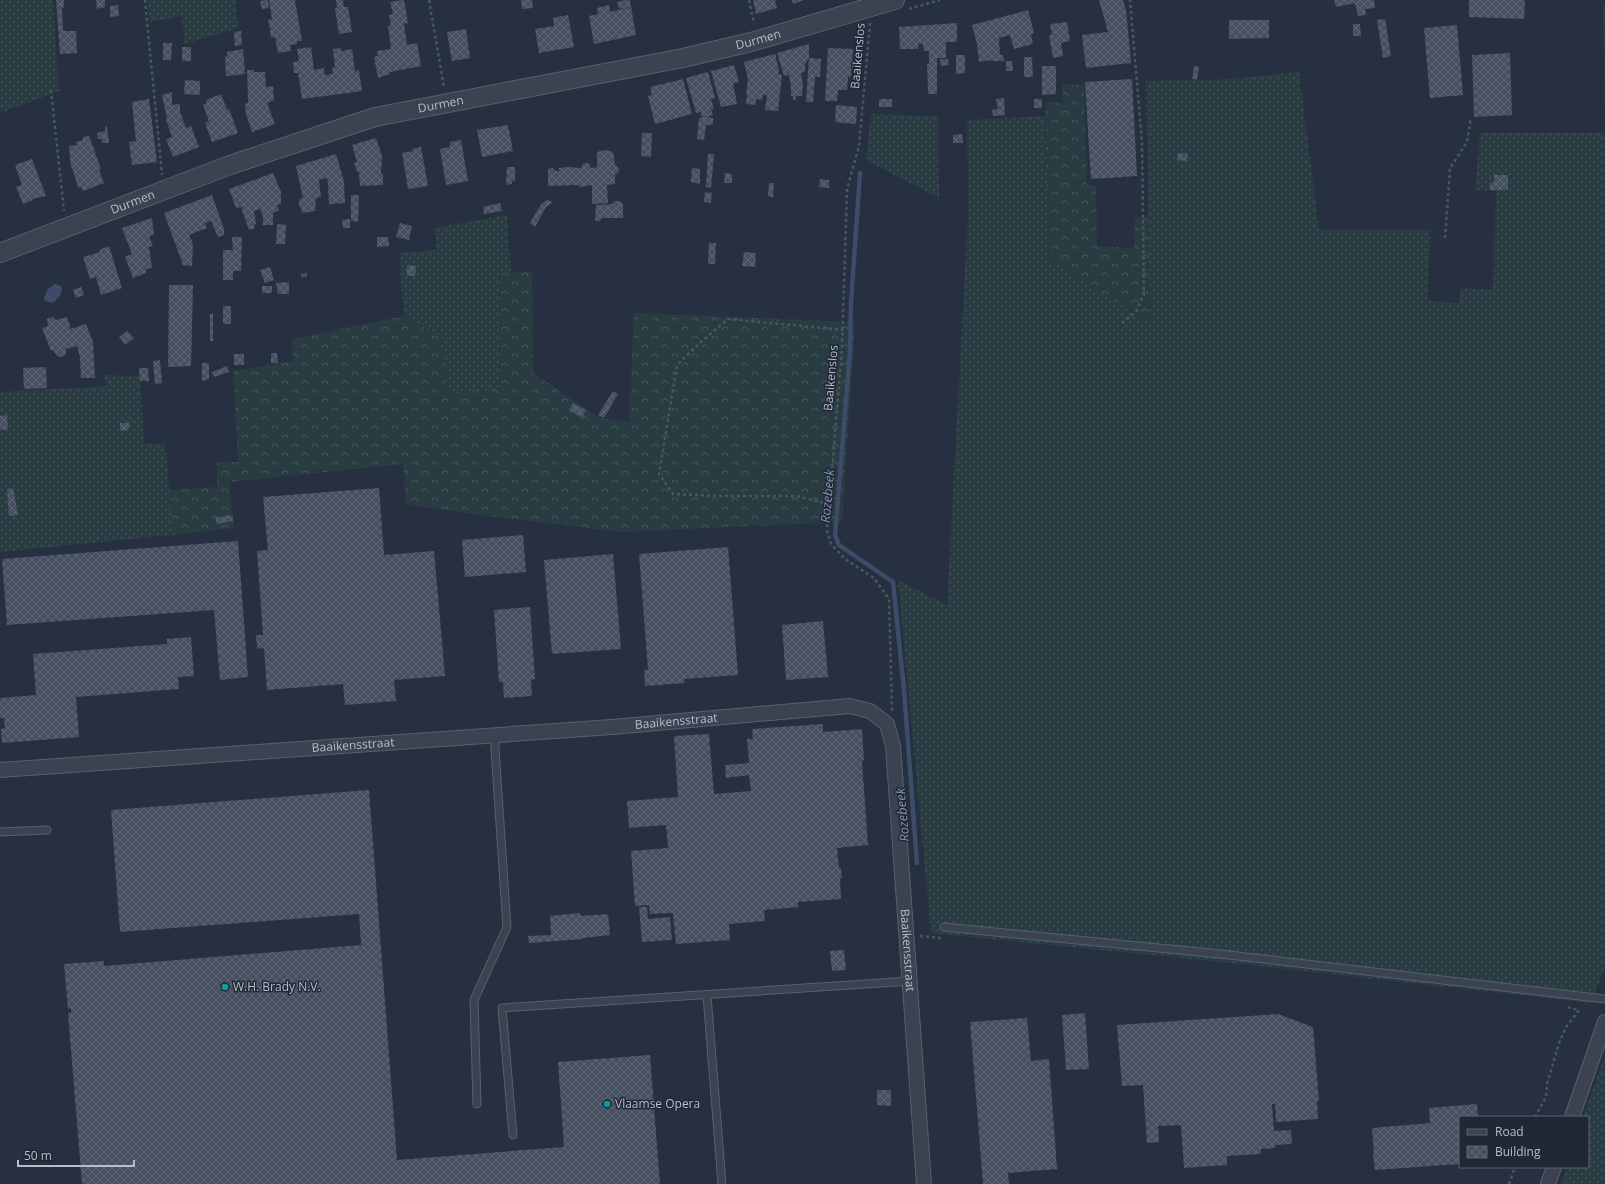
<svg xmlns="http://www.w3.org/2000/svg" width="1605" height="1184" font-family="'Open Sans',sans-serif">
<defs>
<pattern id="grass-dots" width="8" height="8" patternUnits="userSpaceOnUse"><rect width="8" height="8" fill="#293c41"/><path d="M2 2h.1M6 6h.1" fill="none" stroke="#46565b" stroke-width="1.8" stroke-linecap="round"/></pattern>
<pattern id="forest-crowns" width="20" height="18" patternUnits="userSpaceOnUse"><rect width="20" height="18" fill="#293c41"/><path d="M2 6a3 3 0 1 1 6 0M12 15a3 3 0 1 1 6 0" fill="none" stroke="#46565b"/></pattern>
<pattern id="building-cross-hatch" width="8" height="8" patternUnits="userSpaceOnUse"><rect width="8" height="8" fill="#465061"/><path d="M0 0l8 8M0 8l8-8" fill="none" stroke="#5f6776"/></pattern>
</defs>
<rect width="100%" height="100%" fill="#273040"/>
<g fill="url(#grass-dots)">
<path d="M0,0H53L59,91L0,113Z"/>
<path d="M147,0H236L238,28L185,44L181,16L150,22Z"/>
<path d="M1603,5H1605V968L1591,1003L1240,964L931,933L898,580L947,605L968,213L967,120L1045,116L1049,259L1150,323L1146,81L1232,79L1299,72L1319,230H1430L1428,301L1459,303L1460,288L1493,290L1496,191L1475,190L1480,133H1605Z"/>
<path d="M871,114L938,116L939,198L866,160Z"/>
<path d="M507,215L511,273H500L499,390L448,391L442,336L404,316L399,253L437,250L434,228Z"/>
<path d="M104,375L140,376L144,443L165,444L170,489L172,535L0,552V392L107,386Z"/>
<path d="M1605,1054V1184H1561L1567,1167H1588V1117H1583Z"/>
</g>
<g fill="url(#forest-crowns)">
<path d="M1062,84L1084,85L1087,185L1096,186L1097,246L1134,248L1135,217H1148L1150,324L1049,259L1045,116L1047,102L1063,103Z"/>
<path d="M532,272L533,373L600,418L629,422L634,313L855,322L842,522L621,532L471,514L406,504L403,464L229,482L234,528L172,535L170,490L217,487V462H238L233,371L293,361L292,339L404,316L442,336L448,391L499,390L500,273Z"/>
</g>
<path fill="#3d4c68" d="M55,284L61,286C64,294 58,298 53,303L45,301L44,298L48,289Z"/>
<g fill="none" stroke-linecap="round" stroke-linejoin="round">
<path stroke="#3d4c68" stroke-width="4.5" d="M860,173L851,303L850,352L835,535L839,545L893,582L904,690L917,863"/>
</g>
<g fill="url(#building-cross-hatch)">
<path d="M56,0H64V7L62,8L63,31H76L77,53L60,54Z"/>
<path d="M96,0H105V7L97,9Z"/>
<path d="M268,0L269,8L262,9L260,1Z"/>
<path d="M269,0H295L302,41H297V44L290,45L291,51L278,53L275,37L271,38L270,30L274,29H270L268,20L272,19Z"/>
<path d="M336,0H343L344,7H348L352,32L339,34L335,8H337Z"/>
<path d="M404,0L408,23L404,24L407,45L417,43L421,66L390,72V74L378,78L374,57L378,56L377,51L391,49L388,26L391,25L389,15L393,14L390,2Z"/>
<path d="M521,0H532L533,8L522,9Z"/>
<path d="M626,0H630L631,7L619,9L617,2Z"/>
<path d="M753,0H775L777,8L756,14Z"/>
<path d="M792,0H804L793,4Z"/>
<path d="M1099,0H1123L1126,10L1131,63L1086,68L1082,35L1108,32Z"/>
<path d="M1334,0H1374L1375,8L1365,9L1366,15L1358,16L1355,3L1336,7Z"/>
<path d="M1469,0H1525L1524,19L1469,17Z"/>
<path d="M118,5L119,16L110,17V6Z"/>
<path d="M609,5L610,12L631,7L636,35L594,44L589,16L598,14L597,8Z"/>
<path d="M1028,10L1034,33L1031,34L1033,44L1014,49L1010,35L999,38L1000,55H1003L1004,61H991V60L979,62L977,44L972,25Z"/>
<path d="M568,15L574,47L539,53L535,29L554,26L553,18Z"/>
<path d="M1385,19L1391,56L1383,58L1377,20Z"/>
<path d="M1229,20H1269V38L1229,39Z"/>
<path d="M1067,22L1070,41L1061,43L1063,56L1053,58L1049,35H1052L1050,24Z"/>
<path d="M957,23V42H946V58H937V94H928L927,64H929V51H924L923,44H918L919,49H900L899,27Z"/>
<path d="M1353,24H1360L1361,36H1353Z"/>
<path d="M1457,25L1463,95L1430,98L1424,28Z"/>
<path d="M466,29L470,58L452,61L447,32Z"/>
<path d="M241,31L242,45L235,46L234,32Z"/>
<path d="M163,43H172L171,60H163Z"/>
<path d="M809,44V58L805,64V72L801,73L803,84L802,96H796V100H793V96H791V87L789,75L784,76L777,53Z"/>
<rect x="182" y="47" width="9" height="14"/>
<path d="M311,47L314,70L324,68L325,75L333,74L332,68L335,67L333,49L341,48V51L352,49L355,71L359,70L362,91L302,99L298,73H294L293,62L299,61L297,49Z"/>
<path d="M828,48L853,49L851,77H848L847,90H838L837,101H825Z"/>
<path d="M243,49L245,74L226,76L225,57L227,56V52Z"/>
<path d="M1510,53L1512,115L1474,117L1472,55Z"/>
<path d="M775,54L779,71L778,74L782,75L778,111L765,110L767,95H763L762,100L756,99V105L746,104L747,95H746L748,79L744,62Z"/>
<path d="M956,55H965V73L956,74Z"/>
<path d="M1024,57H1032L1033,77H1024Z"/>
<path d="M809,58L821,59L820,77H815L813,102H806Z"/>
<path d="M940,59H948L949,65L941,66Z"/>
<path d="M1006,61H1012L1013,71H1006Z"/>
<path d="M734,65L739,82L733,83L737,104L721,107L711,71Z"/>
<path d="M1042,66H1056V94L1042,95Z"/>
<path d="M1194,66L1199,67L1197,80L1192,79Z"/>
<path d="M247,70H254V72H265L266,87L273,86L274,101L268,102V106L275,124L252,132L246,114L245,104L248,103Z"/>
<path d="M708,72L715,98L711,99L714,109L711,110L713,115L702,118L701,112L696,113L686,78Z"/>
<path d="M683,79L692,114L655,124L648,96L652,95L650,87Z"/>
<path d="M1132,79L1137,176L1091,179L1085,82Z"/>
<path d="M185,80L200,81V95L184,94Z"/>
<path d="M172,92V105L180,104V112L186,128L191,126L199,147L173,157L166,139L172,137L166,120L167,119L162,95Z"/>
<path d="M221,94L227,110L229,109L238,133L212,142L205,123L209,121L203,105L207,103L206,100Z"/>
<path d="M1004,98L1005,115L993,116L992,110L998,109L996,99Z"/>
<path d="M149,99L157,162L132,165L129,142L136,141L132,102Z"/>
<rect x="879" y="99" width="13" height="8"/>
<rect x="1034" y="99" width="8" height="9"/>
<path d="M836,105L857,107L856,124L835,122Z"/>
<path d="M706,117L713,118V125H706L704,140L697,139L699,118Z"/>
<path d="M508,125L513,151L482,157L477,130Z"/>
<path d="M107,126L109,143H102V139H98L97,133L105,131V127Z"/>
<path d="M642,133H652L651,157L641,156Z"/>
<path d="M962,134L963,143H953V135Z"/>
<path d="M89,136L101,169L99,170L104,183L83,191L81,187L78,188L72,167L71,168L69,146L77,145L76,142L83,140V137Z"/>
<path d="M376,138L382,156L381,174H383V185L360,186L359,172H357L354,163L357,162L352,145Z"/>
<path d="M461,140L468,181L446,185L440,149L450,147V142Z"/>
<path d="M421,147L428,186L408,189L402,153L413,151L412,149Z"/>
<path d="M605,150L613,152L615,164L619,169L618,173L615,175V184L607,185L608,203L592,204V185L579,187V185L548,186V169L553,168L555,171H559V168L569,167L581,168L583,164L586,163L589,164L591,168L597,167V152Z"/>
<path d="M1178,153L1188,154L1187,161L1177,160Z"/>
<path d="M336,154L344,181L345,203L329,204L328,184L327,178L319,180L321,197L316,198L315,211L303,213L299,205V199L303,198L296,166Z"/>
<path d="M708,154H714L711,188L706,187Z"/>
<path d="M32,159L46,196L32,199L33,200L23,204L16,187L22,185L15,165Z"/>
<path d="M507,167H515V181H512V184L506,185Z"/>
<path d="M692,168L700,169V184L691,182Z"/>
<path d="M273,173L281,192V204L277,205L279,210L273,213V225H263V216L260,209L254,211L256,224L254,225L255,228L249,230L241,207L236,208L229,189Z"/>
<path d="M725,173L732,174V183H724Z"/>
<path d="M1494,175H1508V190H1490V183H1494Z"/>
<path d="M820,179L829,180V188L819,187Z"/>
<path d="M769,183H774L773,197L768,196Z"/>
<path d="M705,192L712,193L711,203L704,202Z"/>
<path d="M212,195L224,229V235L218,237L211,221L205,223L207,228L189,235L193,244L192,266L183,265L164,213Z"/>
<path d="M351,195H359L358,222L351,221Z"/>
<path d="M549,199L552,203L546,207L535,227L530,223L541,204Z"/>
<path d="M615,201H619L623,204V218H602L600,221H597L595,220L596,205L612,204Z"/>
<path d="M500,203L502,211L484,214L483,207Z"/>
<path d="M152,218L154,235L149,236L153,246L149,247L152,268L146,269V273L133,278L125,257L132,254L122,228Z"/>
<path d="M350,219V228H343L342,220Z"/>
<path d="M400,223L412,226L409,240L396,237Z"/>
<path d="M277,224L286,225L285,244H276Z"/>
<path d="M232,237H242L241,271H233V280H223V250H233Z"/>
<path d="M377,237H388L389,246L377,247Z"/>
<path d="M709,243H716L715,264H708Z"/>
<path d="M109,246L122,288L101,295L96,277L90,279L83,257L100,252L99,250Z"/>
<path d="M744,252L756,253L755,267L742,266Z"/>
<path d="M407,265L416,266L415,276H407Z"/>
<path d="M270,267L274,280L265,283L260,270Z"/>
<path d="M307,273V277H301V274Z"/>
<path d="M289,282V294H278L276,283Z"/>
<path d="M169,285H193L191,366L168,367Z"/>
<rect x="262" y="286" width="10" height="7"/>
<path d="M81,287L84,295L76,298L73,290Z"/>
<path d="M223,306H231V324H224L223,322Z"/>
<rect x="210" y="314" width="3" height="27"/>
<path d="M53,317L56,320L67,317L71,329L86,324L93,342L95,378H81L80,357L77,346L66,349V354L62,357L57,356L53,350L51,351L42,328L48,326L47,319Z"/>
<path d="M127,331L134,338L125,345L119,337Z"/>
<path d="M271,353H277L278,363H271Z"/>
<rect x="234" y="354" width="10" height="11"/>
<path d="M160,360L162,383L155,384L153,361Z"/>
<path d="M202,363H209V379L202,381Z"/>
<path d="M227,366L229,372L214,377L212,372Z"/>
<path d="M46,367L47,388L24,389L23,368Z"/>
<path d="M139,368H148L149,381H140Z"/>
<path d="M613,391L618,394L604,418L598,415Z"/>
<path d="M573,403L586,410L582,418L569,410Z"/>
<path d="M7,415L8,429L0,430V416Z"/>
<path d="M120,423H129V429H128V430L120,431Z"/>
<path d="M13,488L18,515L9,516L7,489Z"/>
<path d="M379,488L384,555L434,551L445,676L394,680L396,701L345,705L343,684L267,690L264,648L257,649L256,635H263L257,551L268,550L263,497Z"/>
<path d="M231,515L233,521L217,524L215,518Z"/>
<path d="M523,535L526,572L465,577L462,540Z"/>
<path d="M238,541L248,677L220,680L214,610L7,625L2,559Z"/>
<path d="M728,547L738,675L684,679L685,683L645,686L644,670H648L639,554Z"/>
<path d="M613,554L621,649L552,654L544,560Z"/>
<path d="M530,607L535,679L531,680L532,696L504,698L503,682H499L494,610Z"/>
<path d="M823,621L828,677L786,680L782,625Z"/>
<path d="M191,637L194,676L178,677L179,689L76,697L79,737L2,743L1,729L5,728L4,718H0V698L36,695L33,654L167,644V639Z"/>
<path d="M823,724V732L862,729L864,760L862,761L868,845L837,848L839,868H841L842,878L840,879L841,899L798,902V907L764,910L765,921L729,924L730,940L676,944L673,913L650,914L649,905L635,906L631,851L668,848L666,825L629,828L627,801L678,797L674,736L709,734L714,794L751,791L749,775L726,778L725,765L749,763L747,739H753L752,729Z"/>
<path d="M369,790L397,1160L564,1147L558,1062L650,1055L660,1184H82L68,1013H71V1008L68,1009L64,964L104,961V966L361,945L359,914L120,932L111,810Z"/>
<path d="M639,907H647L648,919L670,917L672,940L642,942Z"/>
<path d="M580,913L581,916L608,914L610,935L582,938V939L529,943L528,936L551,935L550,916Z"/>
<path d="M844,950L846,970L832,971L830,951Z"/>
<path d="M1085,1013L1089,1069L1066,1070L1062,1015Z"/>
<path d="M1278,1014L1313,1027L1319,1101H1317L1318,1119L1276,1122L1275,1104H1272L1274,1131L1291,1130L1292,1144L1275,1145V1148L1261,1149V1154L1227,1156V1165L1184,1168L1181,1125L1158,1126L1159,1142L1147,1143L1143,1085L1122,1086L1117,1025Z"/>
<path d="M1027,1018L1031,1061L1049,1059L1057,1169L1008,1173L1009,1184H983L970,1022Z"/>
<path d="M877,1090H891V1106L877,1105Z"/>
<path d="M1477,1104L1478,1117H1460V1164L1375,1170L1373,1154H1374L1372,1128L1430,1123L1429,1108Z"/>
</g>
<g fill="none" stroke-linecap="round" stroke-linejoin="round">
<g stroke="#59606d" stroke-width="9">
<g id="service">
<path d="M0,832L47,830"/>
<path d="M944,927L1220,954L1605,999"/>
<path d="M707,995L722,1184"/>
<path d="M477,1104L474,1000L507,927L494,734"/>
<path d="M513,1135L502,1008L911,981"/>
</g>
</g>
<g stroke="#59606d" stroke-width="16">
<g id="minor">
<path id="s1" d="M0,770L612,727L850,706L870,711L887,724L893,746L924,1184"/>
<path d="M1572,1117L1605,1022"/>
<path d="M1548,1184L1554,1167"/>
</g>
</g>
<g stroke="#59606d" stroke-width="20">
<g id="tertiary">
<path id="s2" d="M0,253L230,165L375,117L683,58L751,42L895,0"/>
</g>
</g>
<g stroke="#47595e" stroke-width="2.5" stroke-dasharray="3 3" stroke-linecap="butt">
<path d="M145,0L162,175"/>
<path d="M429,0L444,87"/>
<path d="M749,0L754,24"/>
<path d="M909,9L940,0"/>
<path d="M870,23L859,146L847,189L842,347L827,531L831,544L845,559L874,578L889,599L892,711"/>
<path d="M51,90L64,211"/>
<path d="M1445,238L1450,168L1467,142L1471,117"/>
<path d="M1122,323L1136,312L1144,294L1142,142L1130,0"/>
<path d="M829,504L796,496H719L673,494L659,474L677,365L702,341L728,319L843,330"/>
<path d="M920,936L941,938"/>
<path d="M1535,1117L1546,1097L1547,1084L1560,1040L1567,1026L1579,1010L1567,1007"/>
<path d="M1509,1184L1515,1167"/>
</g>
<use href="#service" stroke="#3b4250" stroke-width="7"/>
<use href="#minor" stroke="#3b4250" stroke-width="14"/>
<use href="#tertiary" stroke="#3b4250" stroke-width="18"/>
</g>
<g fill="#0f9aa8" stroke="#202735" stroke-width="1.5">
<circle cx="225" cy="987" r="4"/>
<circle cx="607" cy="1104" r="4"/>
</g>
<g text-anchor="middle" stroke-width="3" stroke-linejoin="round" paint-order="stroke">
<g font-size="12" fill="#b8bdca" stroke="#202735">
<text dy="4" stroke="none"><textPath href="#s2" startOffset="790">Durmen</textPath></text>
<text transform="translate(858 56) rotate(-85)" y="4">Baaikenslos</text>
<text dy="4" stroke="none"><textPath href="#s2" startOffset="466">Durmen</textPath></text>
<text dy="4" stroke="none"><textPath href="#s2" startOffset="142">Durmen</textPath></text>
<text transform="translate(831 378) rotate(-85)" y="4">Baaikenslos</text>
<text dy="4" stroke="none"><textPath href="#s1" startOffset="678">Baaikensstraat</textPath></text>
<text dy="4" stroke="none"><textPath href="#s1" startOffset="354">Baaikensstraat</textPath></text>
<text dy="4" stroke="none"><textPath href="#s1" startOffset="1122">Baaikensstraat</textPath></text>
</g>
<g font-size="12" fill="#b8bdca" stroke="#202735" text-anchor="start">
<text x="233" y="991">W.H. Brady N.V.</text>
<text x="615" y="1108">Vlaamse Opera</text>
</g>
<g font-size="13" font-style="italic" fill="#8091b0" stroke="#202735">
<text transform="translate(827 496) rotate(-85)" y="5">Rozebeek</text>
<text transform="translate(902 815) rotate(-95)" y="5">Rozebeek</text>
</g>
</g>
<rect x="1459" y="1116" width="130" height="52" fill="#202735" stroke="#5d6371"/>
<rect x="1467" y="1129" width="20" height="6" fill="#3b4250" stroke="#5d6371"/>
<text x="1495" y="1136" font-size="12" fill="#b8bdca">Road</text>
<rect x="1467" y="1146" width="20" height="12" fill="url(#building-cross-hatch)" stroke="#5d6371"/>
<text x="1495" y="1156" font-size="12" fill="#b8bdca">Building</text>
<path d="M18 1160v6h116v-6" fill="none" stroke="#b8bdca" stroke-width="2"/>
<text x="24" y="1160" font-size="12" fill="#b8bdca" stroke="#202735" stroke-width="3" paint-order="stroke">50 m</text>
</svg>
